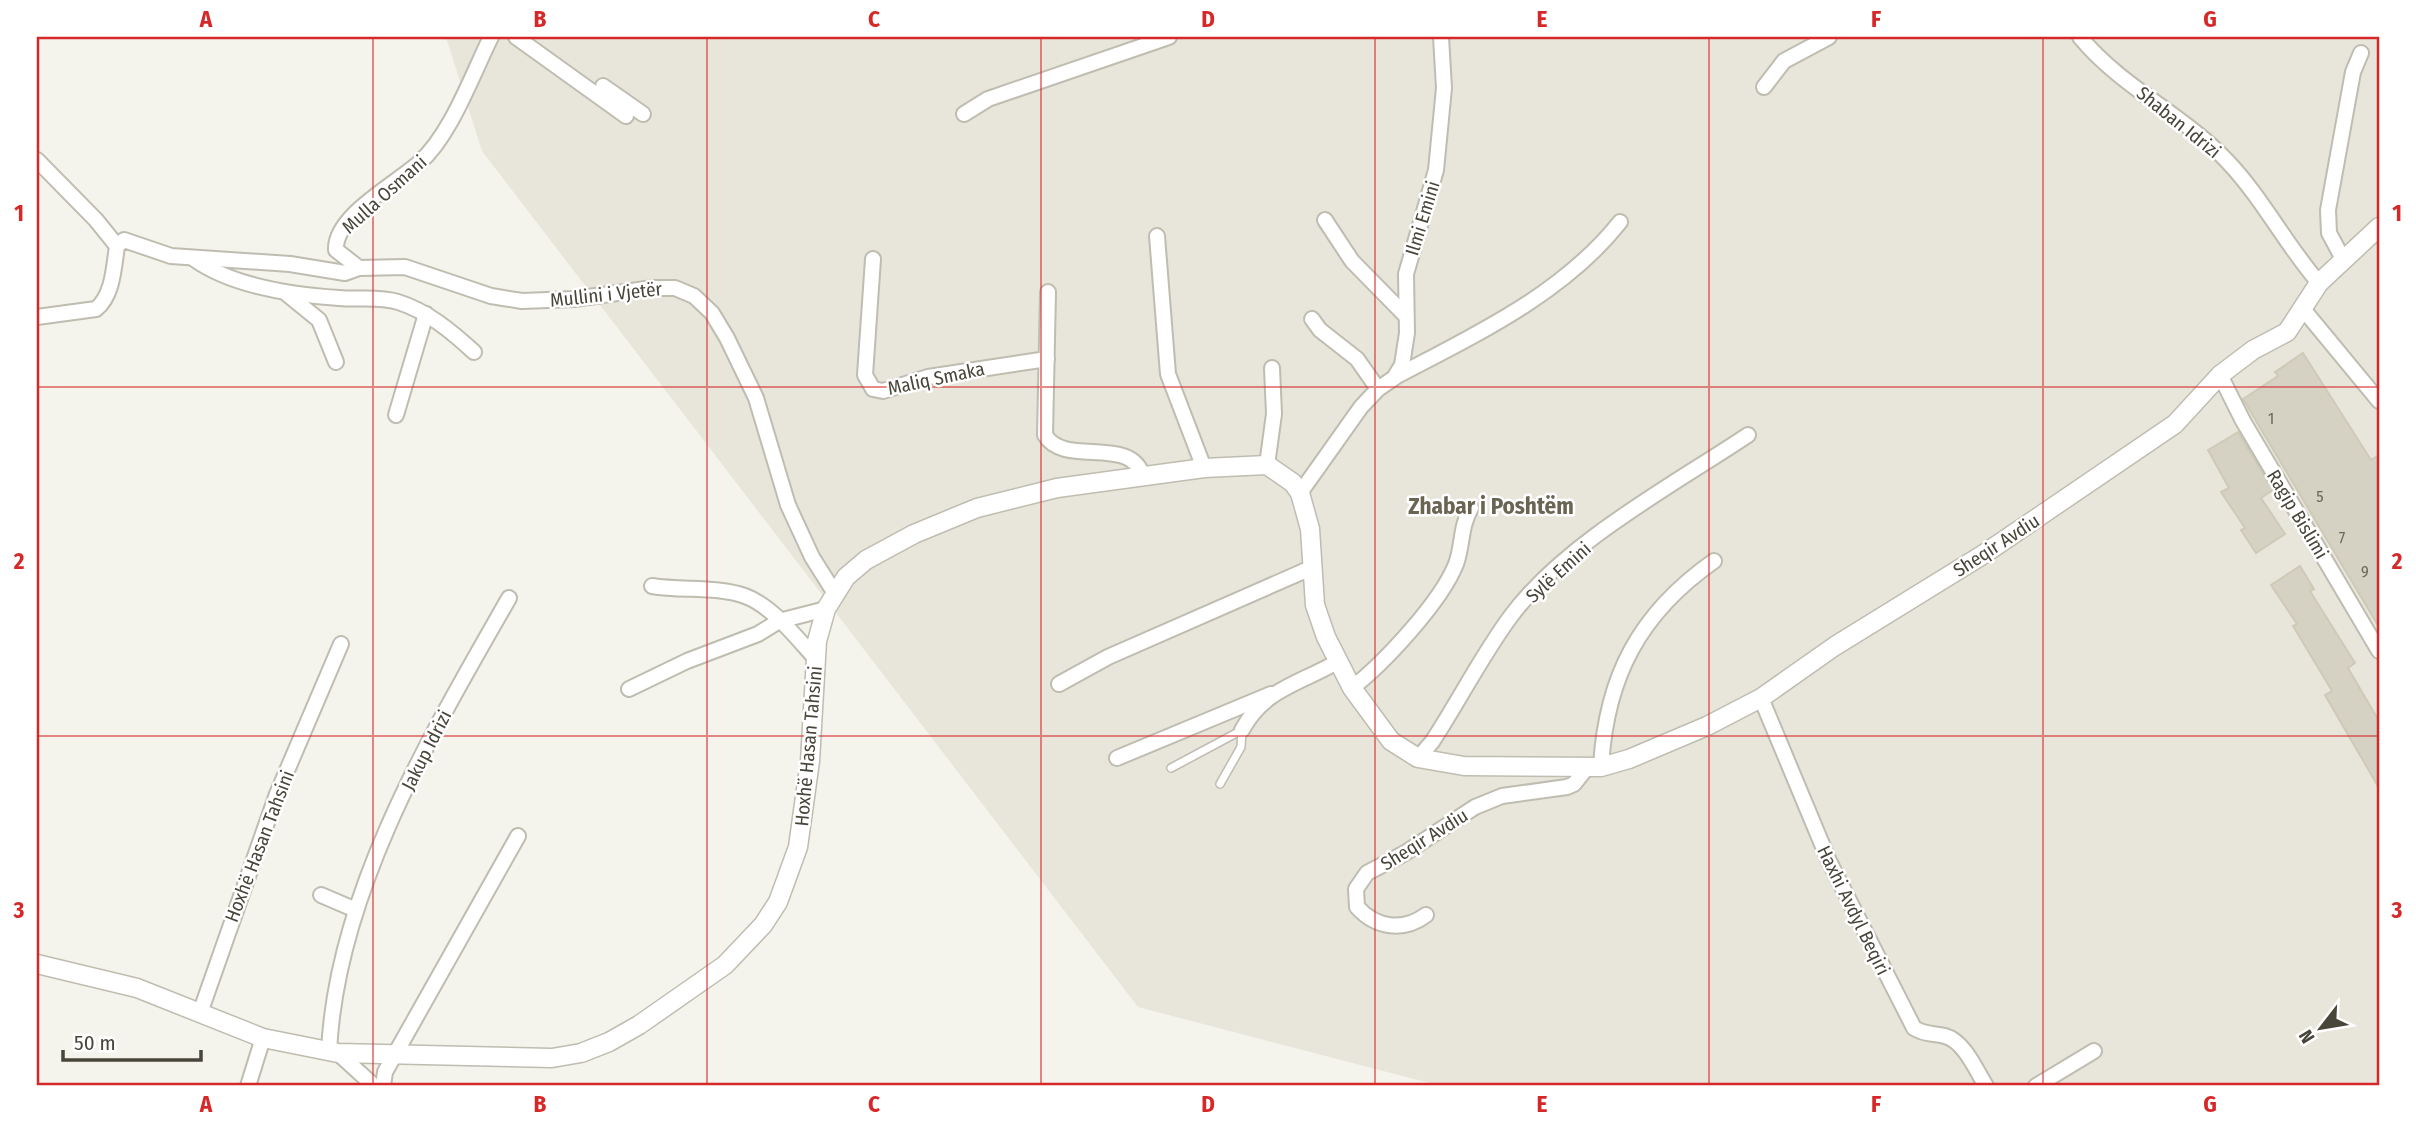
<svg xmlns="http://www.w3.org/2000/svg" width="2416" height="1123" font-family="'Fira Sans Condensed',sans-serif">
<rect width="100%" height="100%" fill="#f4f3ec"/>
<path fill="#e8e6db" d="M446,37H2379V1086H1441L1138,1007L482,151Z"/>
<g fill="#d5d1c3" stroke="#cfcab7" stroke-width="2">
<path d="M2303,353L2371,460L2379,455V627L2243,399L2278,376L2275,372Z"/>
<path d="M2238,432L2273,490L2261,498L2285,534L2256,553L2241,530L2245,528L2221,492L2229,488L2208,450Z"/>
<path d="M2300,566L2314,589L2310,591L2355,663L2348,668L2379,721V788L2325,695L2332,691L2293,626L2297,624L2271,585Z"/>
</g>
<g fill="none" stroke-linecap="round" stroke-linejoin="round">
<g stroke="#bfbcb0" stroke-width="10">
<g id="service">
<path d="M1171,768L1242,730"/>
<path d="M1220,784L1241,747L1242,730"/>
</g>
</g>
<g stroke="#bfbcb0" stroke-width="18">
<g id="minor">
<path d="M516,37L626,116"/>
<path d="M2080,37C2121,87 2184,115 2228,162C2263,199 2286,245 2319,283"/>
<path d="M603,86L643,114"/>
<path d="M1764,87L1784,61L1829,37"/>
<path d="M964,114L988,99L1169,37"/>
<path d="M37,160L96,220L117,246"/>
<path d="M1325,220L1352,261L1405,315"/>
<path d="M1157,236L1168,374L1204,468"/>
<path d="M194,259C232,286 292,295 339,298C359,300 378,296 398,302C427,311 451,331 474,352"/>
<path d="M873,259L865,375L873,389L883,391L928,377L1047,359"/>
<path d="M2343,259L2329,233L2328,210L2353,72L2361,53"/>
<path d="M359,268L336,250C334,216 396,184 419,163C451,135 472,75 491,37"/>
<path d="M1048,292L1045,435C1064,468 1132,434 1143,477"/>
<path d="M287,294L319,320L336,362"/>
<path d="M2303,309L2379,401"/>
<path d="M37,317L96,309C113,296 114,266 117,246L124,240L171,256L290,264L345,273L359,268L405,267L491,296L522,301L574,299L653,288H675L694,296L712,313L727,338L756,398L788,505L812,557L834,592"/>
<path d="M1312,319L1320,330L1357,359L1378,389"/>
<path d="M2220,375L2243,421L2379,651"/>
<path d="M1395,377C1475,335 1563,294 1620,222"/>
<path d="M396,415L426,314"/>
<path d="M1267,465L1274,414L1272,368"/>
<path d="M1300,493L1361,407L1378,389L1394,378L1402,365L1407,333L1406,274L1436,170L1444,88L1441,37"/>
<path d="M652,586C682,591 717,586 745,596C772,606 796,637 815,658"/>
<path d="M1059,684L1108,657L1311,568"/>
<path d="M1352,688C1384,663 1441,602 1456,564C1463,545 1460,527 1471,508"/>
<path d="M629,689L687,661L758,634L779,621L826,609"/>
<path d="M1761,698L1829,861L1914,1028C1925,1035 1933,1033 1945,1036C1964,1041 1976,1070 1986,1086"/>
<path d="M1242,730C1264,689 1299,684 1337,662"/>
<path d="M1117,758L1271,694"/>
<path d="M1418,758L1432,742C1459,701 1482,655 1511,616C1565,543 1673,485 1748,435"/>
<path d="M1601,767C1606,676 1640,613 1714,561"/>
<path d="M321,895L356,910"/>
<path d="M1426,915C1403,932 1376,928 1357,907L1356,889L1367,873L1405,853L1475,807L1502,796L1567,787L1574,784L1586,769"/>
<path d="M200,1013L277,794L341,644"/>
<path d="M329,1052C336,893 432,733 509,598"/>
<path d="M338,1053L374,1086"/>
<path d="M248,1086L263,1038"/>
<path d="M383,1086L385,1072L518,836"/>
<path d="M2036,1086L2094,1051"/>
</g>
</g>
<g stroke="#bfbcb0" stroke-width="21">
<path id="tertiary" d="M37,964L137,988L263,1038L338,1053L552,1058L581,1053L609,1042L639,1025L725,965L763,925L778,902L798,847L810,761L817,641L826,609L846,577L866,560L914,534L977,508L1057,488L1204,468L1267,465L1293,483L1300,493L1310,529L1315,605L1326,637L1352,688L1391,741L1418,758L1464,766L1601,767L1629,759L1707,726L1761,698L1835,646L1984,554L2175,424L2220,375L2253,350L2287,332L2319,283L2379,227"/>
</g>
<use href="#service" stroke="#fff" stroke-width="7"/>
<use href="#minor" stroke="#fff" stroke-width="14"/>
<use href="#tertiary" stroke="#fff" stroke-width="18"/>
</g>
<path fill="none" stroke="#d62828" stroke-width="2" stroke-opacity="0.55" d="M373,37V1086M707,37V1086M1041,37V1086M1375,37V1086M1709,37V1086M2043,37V1086M37,387H2379M37,736H2379"/>
<g text-anchor="middle" stroke-width="5" stroke-linejoin="round" paint-order="stroke">
<g font-size="16" fill="#6b685c">
<text x="2271" y="424">1</text>
<text x="2320" y="502">5</text>
<text x="2342" y="543">7</text>
<text x="2365" y="577">9</text>
</g>
<g font-size="19" fill="#48453a" stroke="#fff">
<text transform="translate(2179 122) rotate(39)" y="7">Shaban Idrizi</text>
<text transform="translate(384 194) rotate(-42)" y="7">Mulla Osmani</text>
<text transform="translate(1422 218) rotate(-73)" y="7">Ilmi Emini</text>
<text transform="translate(606 294) rotate(-6)" y="7">Mullini i Vjetër</text>
<text transform="translate(936 378) rotate(-12)" y="7">Maliq Smaka</text>
<text transform="translate(2298 514) rotate(59)" y="7">Ragip Bislimi</text>
<text transform="translate(1996 545) rotate(-33)" y="7">Sheqir Avdiu</text>
<text transform="translate(1558 572) rotate(-42)" y="7">Sylë Emini</text>
<text transform="translate(808 746) rotate(-85)" y="7">Hoxhë Hasan Tahsini</text>
<text transform="translate(426 750) rotate(-63)" y="7">Jakup Idrizi</text>
<text transform="translate(1424 839) rotate(-32)" y="7">Sheqir Avdiu</text>
<text transform="translate(259 846) rotate(-69)" y="7">Hoxhë Hasan Tahsini</text>
<text transform="translate(1854 910) rotate(64)" y="7">Haxhi Avdyl Beqiri</text>
</g>
<g font-size="23" font-weight="bold" fill="#6a6553" stroke="#fff">
<text x="1491" y="514">Zhabar i Poshtëm</text>
</g>
</g>
<rect width="2416" height="1123" fill="none" stroke="#ffffff" stroke-width="77"/>
<g transform="translate(2321 1028) rotate(239)" stroke="#ffffff" stroke-width="5" paint-order="stroke">
<path d="M0-5L12 26L0 18L-12 26Z" fill="#48453a"/>
<text y="-10" font-size="19" font-weight="bold" text-anchor="middle" fill="#48453a">N</text>
</g>
<path d="M63 1050v10h138v-10" fill="none" stroke="#48453a" stroke-width="3.5"/>
<text x="74" y="1050" font-size="21" fill="#48453a" stroke="#ffffff" stroke-width="5" paint-order="stroke">50 m</text>
<rect x="38" y="38" width="2340" height="1046" fill="none" stroke="#d62828" stroke-width="2.5"/>
<g font-size="23" text-anchor="middle" font-weight="bold" fill="#d62828">
<text x="206" y="27">A</text>
<text x="540" y="27">B</text>
<text x="874" y="27">C</text>
<text x="1208" y="27">D</text>
<text x="1542" y="27">E</text>
<text x="1876" y="27">F</text>
<text x="2210" y="27">G</text>
<text x="19" y="221">1</text>
<text x="2397" y="221">1</text>
<text x="19" y="569">2</text>
<text x="2397" y="569">2</text>
<text x="19" y="918">3</text>
<text x="2397" y="918">3</text>
<text x="206" y="1112">A</text>
<text x="540" y="1112">B</text>
<text x="874" y="1112">C</text>
<text x="1208" y="1112">D</text>
<text x="1542" y="1112">E</text>
<text x="1876" y="1112">F</text>
<text x="2210" y="1112">G</text>
</g>
</svg>
